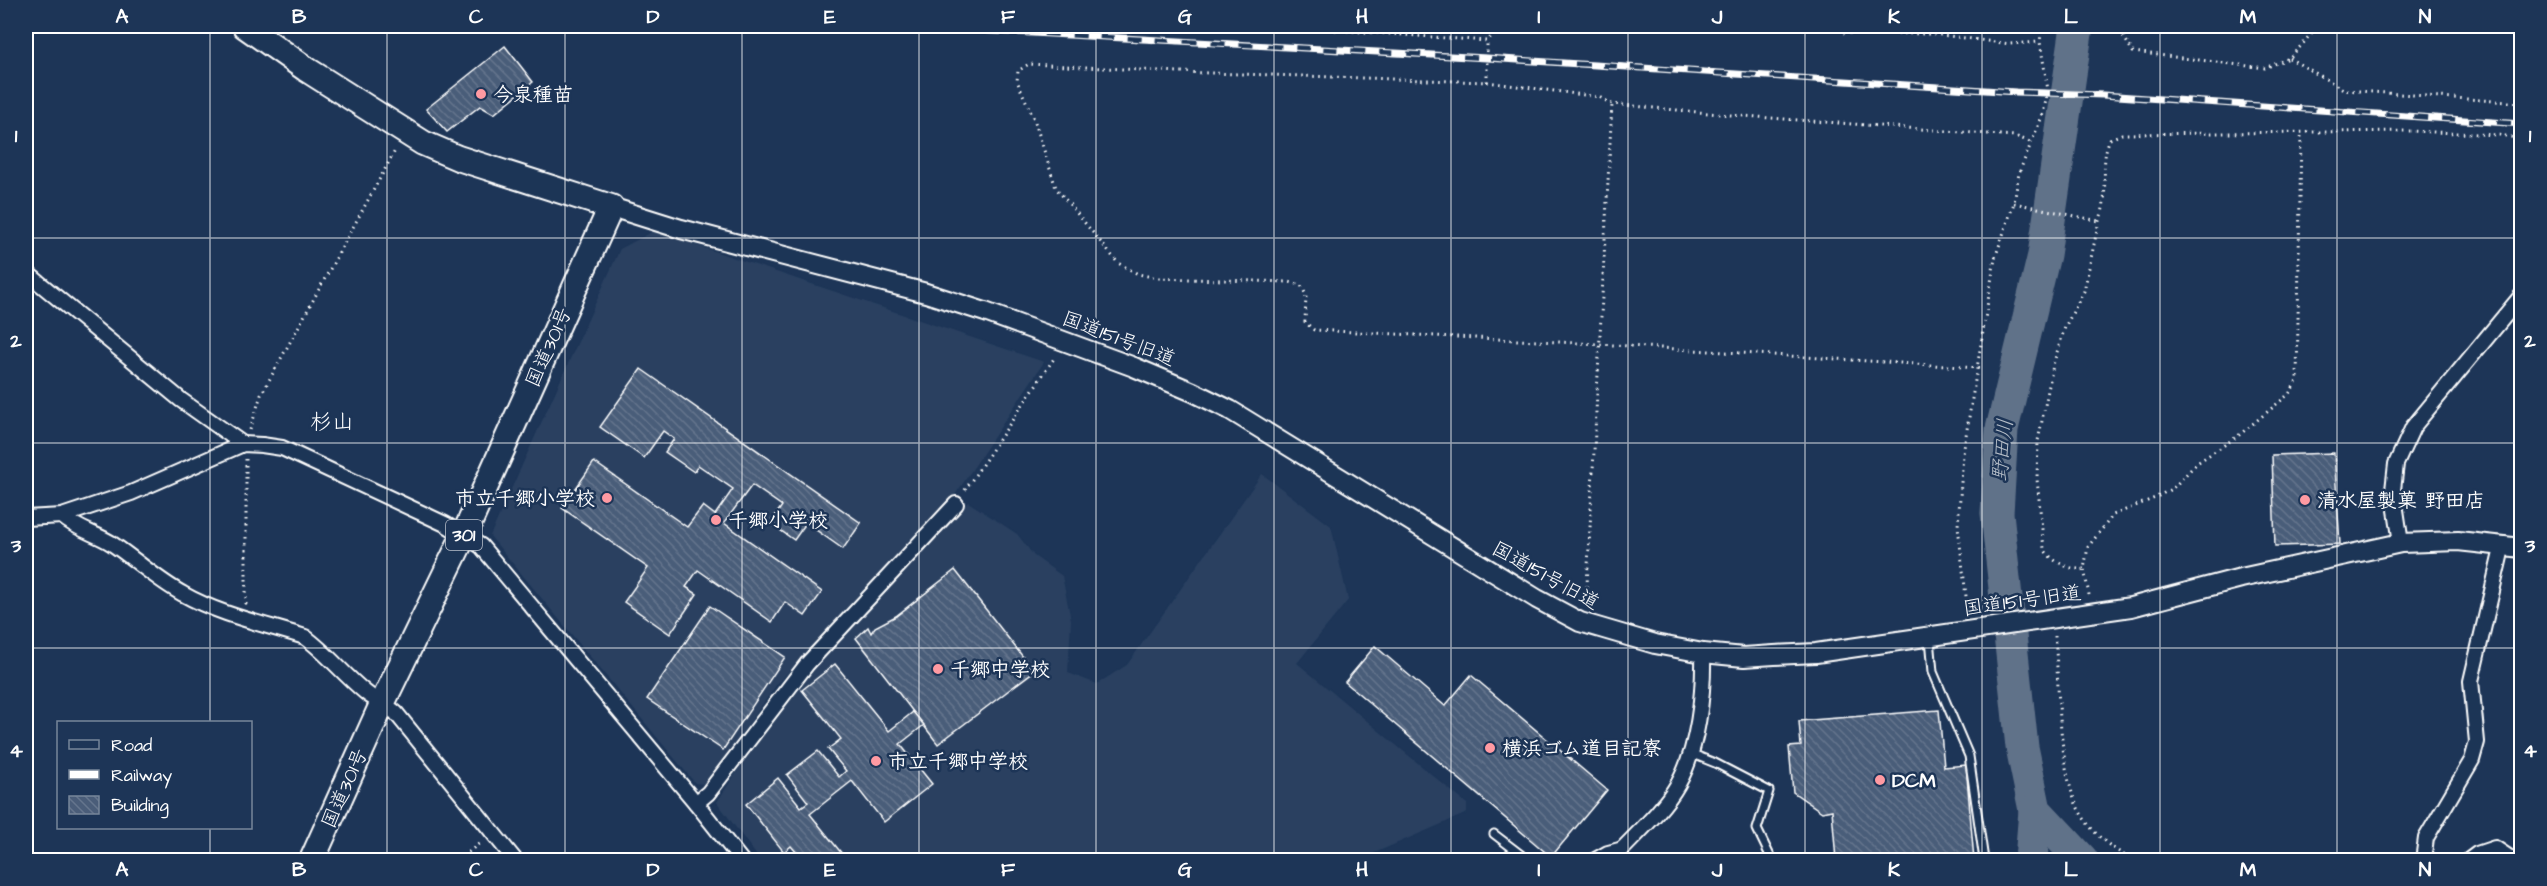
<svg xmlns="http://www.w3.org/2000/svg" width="2547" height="886" font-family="'Architects Daughter','Klee One',sans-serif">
<defs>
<pattern id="building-back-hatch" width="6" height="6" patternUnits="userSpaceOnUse" patternTransform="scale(1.5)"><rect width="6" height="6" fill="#4a5d79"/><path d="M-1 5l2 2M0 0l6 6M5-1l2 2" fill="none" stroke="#65758d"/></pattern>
</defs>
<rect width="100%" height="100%" fill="#1d3557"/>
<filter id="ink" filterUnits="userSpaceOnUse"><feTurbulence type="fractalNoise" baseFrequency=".0167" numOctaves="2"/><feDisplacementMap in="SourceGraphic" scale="12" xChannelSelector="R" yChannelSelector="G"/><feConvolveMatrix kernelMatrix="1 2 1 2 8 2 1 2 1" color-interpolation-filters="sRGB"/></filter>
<g filter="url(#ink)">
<g fill="#2a4161">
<path d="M654,231L1044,362L949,504L777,684L706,784L695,783L490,536L620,249Z"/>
<path d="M1262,474L1331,526L1348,600L1297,663L1467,804V813L1358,860H1207L1206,858L1201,860H760L717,802L785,698L817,657L968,502L1017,534L1034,556L1062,576L1071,620L1068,673L1097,684L1127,665Z"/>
</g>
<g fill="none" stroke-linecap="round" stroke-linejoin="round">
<g stroke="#617289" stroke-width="33">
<path d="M2077,26L2044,255L2002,429L1997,513L2022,747L2035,810L2082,860"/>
<path d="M2031,860L2035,810"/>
</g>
</g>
<g fill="url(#building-back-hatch)" stroke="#fff" stroke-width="1.5">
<path d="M505,46L533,82L494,114L480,106L447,132L426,109Z"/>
<path d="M641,369L861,523L843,549L806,523L794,540L770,523L782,506L752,485L724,523L822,592L805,616L785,602L772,622L698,570L686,587L697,594L670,634L624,602L648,568L562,508L594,462L687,527L703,506L715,515L733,489L698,465L694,472L665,452L674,439L663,431L644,458L600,427Z"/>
<path d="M2334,453L2340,544L2275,546L2272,455Z"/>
<path d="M955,570L1034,671L938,744L856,638L868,627L871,633L875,627L896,616Z"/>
<path d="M710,606L785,657L723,750L647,699Z"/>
<path d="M1375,646L1445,706L1471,675L1607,790L1551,857L1345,682Z"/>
<path d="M835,664L889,731L913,712L924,725L900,744L932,784L884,822L852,781L810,814L847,860H803L791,846L784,852L746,804L778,778L801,807L808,802L787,775L818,751L839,777L846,771L828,749L841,739L802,690Z"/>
<path d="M1939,710L1944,767L1966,765L1974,860H1836L1832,810L1822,812L1793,792L1789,747L1801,746L1799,721Z"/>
</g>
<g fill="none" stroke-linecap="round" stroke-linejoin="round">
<g stroke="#fff" stroke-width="11">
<g id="service">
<path d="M1930,638L1933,672L1969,756L1984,860"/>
<path d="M1690,753L1715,763L1769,791L1757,829L1772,860"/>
<path d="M1494,834L1528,860"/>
<path d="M1588,860L1606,850L1621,846"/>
</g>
</g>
<g stroke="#fff" stroke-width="18">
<g id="minor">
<path d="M26,272L181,400L243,444"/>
<path d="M62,516C76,529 95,533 111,543C135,559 157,580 183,594C220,615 264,624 305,637C327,653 344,675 365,692C374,700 386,704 396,713L515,860"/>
<path d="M26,518L62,516L131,493L243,444L262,445L282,448L445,524L481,546L696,803L741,860"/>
<path d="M2401,543L2393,490L2396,464L2413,427L2522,295"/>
<path d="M696,803L708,793L807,664L956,504"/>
<path d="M1612,860C1634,836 1662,812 1678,784C1698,749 1704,693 1703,653"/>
<path d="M2429,860L2424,853L2426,838L2472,760L2477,742L2471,681L2503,544"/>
<path d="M2469,860L2477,854L2495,848L2513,860"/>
</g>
</g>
<g stroke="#fff" stroke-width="22">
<path id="tertiary" d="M611,207L681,229L926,293L985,312L1134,367L1193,392L1230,410L1537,599L1580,622L1655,644L1703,653L1744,657L1774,655L1816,653L2131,607L2241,578L2401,543L2458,541L2522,548"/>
</g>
<g stroke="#fff" stroke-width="28">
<path id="trunk" d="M245,26L306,69L423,143L458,158L611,207L464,535L383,702L312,860"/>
</g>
<g stroke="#fff" stroke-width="3" stroke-dasharray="1.5 4.5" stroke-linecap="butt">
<path d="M1281,26L1487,41L1503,26"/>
<path d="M1742,26L1812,29L1825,26"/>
<path d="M1834,26L1842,33L1934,34L2010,44L2040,42"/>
<path d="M2117,26L2133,52L2265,68L2289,58L2302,45L2317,26"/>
<path d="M2289,58L2345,90L2522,103"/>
<path d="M1487,82V41"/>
<path d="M2014,203L2099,221"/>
<path d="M1979,368L1598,344L1314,330L1305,322L1306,295L1301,285L1289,282L1157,278L1138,274L1118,263L1056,188L1034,119L1017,81L1018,71L1029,64L1179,72L1487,82L1599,97L1612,104L1730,115L2015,136L2030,142"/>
<path d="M250,430L261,395L396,149"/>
<path d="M246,459V605"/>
<path d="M965,490L1055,357"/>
<path d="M2084,569C2069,570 2052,562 2044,549L2037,479L2038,441L2053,365L2065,327L2084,291L2099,221C2111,195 2098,164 2110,139L2122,134L2412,131L2500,135L2522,139"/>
<path d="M2089,595L2084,569L2088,547L2113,515L2155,498L2173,488L2197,463L2238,436L2289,394L2297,381L2301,134"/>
<path d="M1586,605L1612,104"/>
<path d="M1968,614L1958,526L1963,454L1995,258L2014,203L2019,173L2043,114L2048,90L2040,42L2042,26"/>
<path d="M2055,636C2059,683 2058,767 2078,808C2090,832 2110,848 2133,860"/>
<path d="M459,860L481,842"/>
</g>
<use href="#service" stroke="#1d3557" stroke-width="7"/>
<use href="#minor" stroke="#1d3557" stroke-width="14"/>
<use href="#tertiary" stroke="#1d3557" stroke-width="18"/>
<use href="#trunk" stroke="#1d3557" stroke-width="24"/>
<g stroke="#fff" stroke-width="7">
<path id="rail" d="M904,26L1487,58L2016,92L2103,95L2522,124"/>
</g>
<use href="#rail" stroke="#1d3557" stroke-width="4.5" stroke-dasharray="14" stroke-linecap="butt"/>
</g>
</g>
<path fill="none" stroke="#fff" stroke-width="1.5" stroke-opacity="0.55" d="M210,26V722M387,26V860M565,26V860M742,26V860M919,26V860M1096,26V860M1274,26V860M1451,26V860M1628,26V860M1805,26V860M1982,26V860M2160,26V860M2337,26V860M26,238H2522M26,443H2522M26,648H2522M210,828V860"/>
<g fill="#ff9aa2" stroke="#1d3557" stroke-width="2">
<circle cx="481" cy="94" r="6"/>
<circle cx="607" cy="498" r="6"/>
<circle cx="2305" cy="500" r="6"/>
<circle cx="716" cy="520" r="6"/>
<circle cx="938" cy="669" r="6"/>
<circle cx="1490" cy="748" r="6"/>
<circle cx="876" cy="761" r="6"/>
<circle cx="1880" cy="780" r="6"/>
</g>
<g text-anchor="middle" stroke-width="5" stroke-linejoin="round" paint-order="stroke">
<rect fill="#1d3557" stroke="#bbc2cd" stroke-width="1.5" x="446" y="520" width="36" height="30" rx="4.5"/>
<g font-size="18" font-weight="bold" fill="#fff">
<text x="464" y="541">301</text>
</g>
<g font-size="20" font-weight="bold" fill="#fff" stroke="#1d3557" text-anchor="start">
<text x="493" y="101">今泉種苗</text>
<text x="595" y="505" text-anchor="end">市立千郷小学校</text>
<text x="2317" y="507">清水屋製菓 野田店</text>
<text x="728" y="527">千郷小学校</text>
<text x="950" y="676">千郷中学校</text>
<text x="1502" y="755">横浜ゴム道目記寮</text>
<text x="888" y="768">市立千郷中学校</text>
<text x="1892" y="787">DCM</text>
</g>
<g font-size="20" fill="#fff" stroke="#1d3557">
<text transform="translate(1119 338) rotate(21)" y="7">国道151号旧道</text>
<text transform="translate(548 347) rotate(-66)" y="7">国道301号</text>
<text transform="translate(1546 575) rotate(29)" y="7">国道151号旧道</text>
<text transform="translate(2022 600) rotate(-8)" y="7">国道151号旧道</text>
<text transform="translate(344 788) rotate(-66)" y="7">国道301号</text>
</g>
<g font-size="21" font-style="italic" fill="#b8c0ca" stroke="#1d3557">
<text transform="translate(2002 450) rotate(-84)" y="7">野田川</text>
</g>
<g font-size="22" fill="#fff" stroke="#1d3557">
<text x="332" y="429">杉山</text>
</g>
</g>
<rect width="2547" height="886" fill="none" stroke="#1d3557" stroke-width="66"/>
<rect x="57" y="721" width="195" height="108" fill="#1d3557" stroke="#77869a" stroke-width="1.5"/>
<rect x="69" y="740" width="30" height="9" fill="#1d3557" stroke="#77869a" stroke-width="1.5"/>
<text x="111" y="751" font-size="18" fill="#ffffff">Road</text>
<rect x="69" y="770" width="30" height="9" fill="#ffffff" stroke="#77869a" stroke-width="1.5"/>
<text x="111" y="781" font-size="18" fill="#ffffff">Railway</text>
<rect x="69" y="796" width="30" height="18" fill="url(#building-back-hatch)" stroke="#77869a" stroke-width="1.5"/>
<text x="111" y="811" font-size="18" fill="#ffffff">Building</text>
<rect x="33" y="33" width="2481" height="820" fill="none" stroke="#fff" stroke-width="2"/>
<g font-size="20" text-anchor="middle" font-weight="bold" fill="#fff">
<text x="122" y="23">A</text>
<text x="299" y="23">B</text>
<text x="476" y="23">C</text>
<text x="653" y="23">D</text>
<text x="830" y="23">E</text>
<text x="1008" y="23">F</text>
<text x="1185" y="23">G</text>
<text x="1362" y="23">H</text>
<text x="1539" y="23">I</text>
<text x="1717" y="23">J</text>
<text x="1894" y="23">K</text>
<text x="2071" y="23">L</text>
<text x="2248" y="23">M</text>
<text x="2425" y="23">N</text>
<text x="16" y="142">1</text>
<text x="2530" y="142">1</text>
<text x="16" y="347">2</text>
<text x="2530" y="347">2</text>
<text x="16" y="552">3</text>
<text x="2530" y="552">3</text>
<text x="16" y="757">4</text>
<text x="2530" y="757">4</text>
<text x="122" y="876">A</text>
<text x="299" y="876">B</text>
<text x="476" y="876">C</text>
<text x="653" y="876">D</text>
<text x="830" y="876">E</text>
<text x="1008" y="876">F</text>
<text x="1185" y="876">G</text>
<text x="1362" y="876">H</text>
<text x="1539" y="876">I</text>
<text x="1717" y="876">J</text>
<text x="1894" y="876">K</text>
<text x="2071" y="876">L</text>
<text x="2248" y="876">M</text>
<text x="2425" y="876">N</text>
</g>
</svg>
